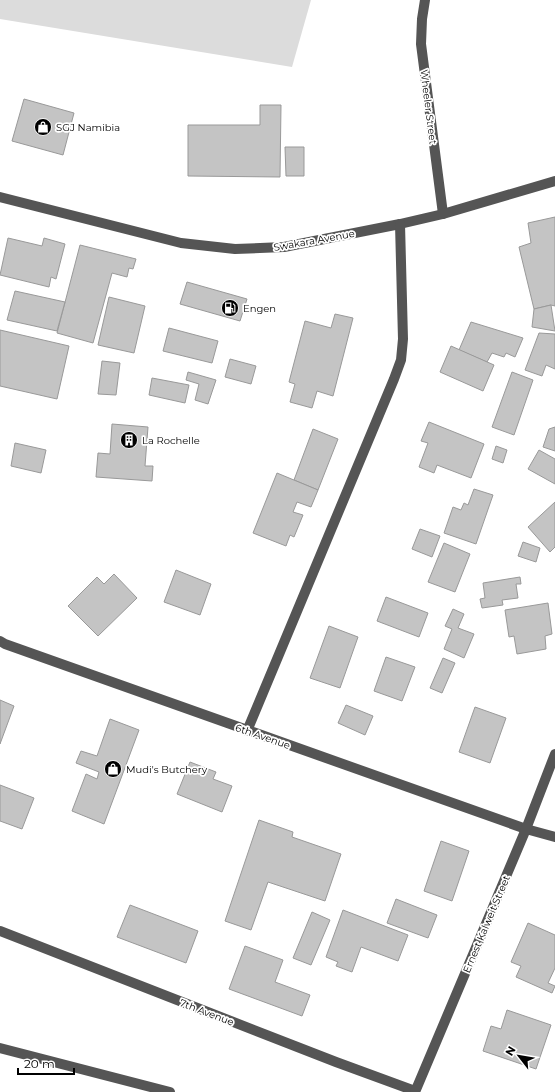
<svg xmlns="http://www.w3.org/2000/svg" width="555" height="1092" font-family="Montserrat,sans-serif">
<rect width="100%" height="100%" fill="#fff"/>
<path fill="#dcdcdc" d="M0,0H311L292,67L0,19Z"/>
<g fill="#c4c4c4" stroke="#999">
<path d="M24,99L74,113L63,155L12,141Z"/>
<path d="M260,105H281L280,177L188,176V125H260Z"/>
<path d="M285,147H304V176H286Z"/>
<path d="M555,217V306L551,305L534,309L519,247L531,243L528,223Z"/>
<path d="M8,238L42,246L44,238L65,244L56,279L51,277L49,287L0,275Z"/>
<path d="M80,245L136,259L133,269L129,268L127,277L112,273L93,343L57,333Z"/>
<path d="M187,282L247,299L240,321L180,304Z"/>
<path d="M15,291L65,302L57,331L7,320Z"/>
<path d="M109,297L145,306L134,353L98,345Z"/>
<path d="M551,305L555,331L532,327L534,309Z"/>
<path d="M335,314L353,318L333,396L317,391L312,408L290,402L295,384L289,382L305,321L331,328Z"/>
<path d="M471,322L523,338L515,357L506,353L504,357L492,353L487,362L459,350Z"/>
<path d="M169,328L218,341L212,363L163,351Z"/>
<path d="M0,330L69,346L57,399L0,386Z"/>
<path d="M539,333L555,334V369L546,365L542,376L525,370Z"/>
<path d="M451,346L494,365L483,391L440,372Z"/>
<path d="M230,359L256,366L251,384L225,377Z"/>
<path d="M102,361L120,363L116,395L98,394Z"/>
<path d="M188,372L216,380L208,404L195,400L199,384L186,380Z"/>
<path d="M512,372L533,380L514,435L492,427Z"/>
<path d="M152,378L189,385L185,403L149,395Z"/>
<path d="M429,422L484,444L471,478L437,465L434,473L419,467L428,443L421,441Z"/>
<path d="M112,424L148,427L145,466H153L152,481L96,477L98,453L110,454Z"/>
<path d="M555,427V451L543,447L549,429Z"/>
<path d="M313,429L338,439L318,490L294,480Z"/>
<path d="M15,443L46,450L41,473L11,466Z"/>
<path d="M496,446L507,450L503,463L492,459Z"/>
<path d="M539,450L555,459V484L528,469Z"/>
<path d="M277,473L318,490L311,507L297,502L293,512L303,515L294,537L290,535L286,546L253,533Z"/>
<path d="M474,489L493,495L476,544L444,533L453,507L461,510L464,503L468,505Z"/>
<path d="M555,502V547L550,552L528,527Z"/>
<path d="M420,529L440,536L432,557L412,549Z"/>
<path d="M523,542L540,548L536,562L518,556Z"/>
<path d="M444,543L470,554L455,592L428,582Z"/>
<path d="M176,570L211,584L200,615L164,602Z"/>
<path d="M114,574L137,598L98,636L68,606L97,577L104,584Z"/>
<path d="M520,577L521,584H516L518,598L502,600L503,605L482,608L480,599L485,598L483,583Z"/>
<path d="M386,597L428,613L419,637L377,621Z"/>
<path d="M548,603L552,634L545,636L546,649L517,654L514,636L509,637L505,610Z"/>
<path d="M453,609L464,614L458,628L474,634L464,658L444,649L452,629L445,626Z"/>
<path d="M329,626L358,637L340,688L310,678Z"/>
<path d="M386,657L415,667L402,701L374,691Z"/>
<path d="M443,658L455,663L442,693L430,688Z"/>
<path d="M0,700L14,706L0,744Z"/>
<path d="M346,705L373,716L365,735L338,723Z"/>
<path d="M475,707L506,718L490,763L459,752Z"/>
<path d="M110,719L139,730L104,824L72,811L86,774L97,779L99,772L76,763L81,751L97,756Z"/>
<path d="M190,762L216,772L213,779L232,786L222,812L177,794Z"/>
<path d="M0,785L34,798L22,829L0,821Z"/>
<path d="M259,820L293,832L292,837L341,854L325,901L268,882L251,930L225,921Z"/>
<path d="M441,841L469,851L452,901L424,891Z"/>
<path d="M396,899L437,915L428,938L387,923Z"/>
<path d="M130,905L198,931L186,963L117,937Z"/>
<path d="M343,910L408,935L398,961L361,947L352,972L336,966L338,962L326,957Z"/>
<path d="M312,912L330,920L311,965L293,958Z"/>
<path d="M528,923L555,935V968L548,983L555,986L552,993L516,977L521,966L511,962Z"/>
<path d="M245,946L283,960L275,982L310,995L302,1016L229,989Z"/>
<path d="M507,1010L551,1025L536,1069L483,1051L491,1026L501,1029Z"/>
</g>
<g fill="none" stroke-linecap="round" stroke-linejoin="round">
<g stroke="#555" stroke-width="10">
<path d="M425,0L422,19L421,44L443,214"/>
<path d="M0,197L181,243L235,249L284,247L400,224L443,214L555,181"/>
<path d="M0,641L5,644L526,829L555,837"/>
<path d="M247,731L394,379L401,360L403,339L400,224"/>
<path d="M0,931L336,1062L415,1091"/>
<path d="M0,1048L170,1092"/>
<path d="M415,1092L526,829L555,754"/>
</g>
</g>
<defs>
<g id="shop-disc" transform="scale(0.9)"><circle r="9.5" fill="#000" stroke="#fff"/><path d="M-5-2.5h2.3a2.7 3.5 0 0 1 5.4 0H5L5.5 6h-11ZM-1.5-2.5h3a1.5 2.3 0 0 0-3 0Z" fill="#fff"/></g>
<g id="fuel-disc" transform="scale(0.9)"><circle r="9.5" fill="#000" stroke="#fff"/><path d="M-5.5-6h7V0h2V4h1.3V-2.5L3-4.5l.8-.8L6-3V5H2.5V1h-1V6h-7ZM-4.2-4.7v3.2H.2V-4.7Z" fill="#fff"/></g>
<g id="building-disc" transform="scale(0.9)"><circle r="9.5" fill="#000" stroke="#fff"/><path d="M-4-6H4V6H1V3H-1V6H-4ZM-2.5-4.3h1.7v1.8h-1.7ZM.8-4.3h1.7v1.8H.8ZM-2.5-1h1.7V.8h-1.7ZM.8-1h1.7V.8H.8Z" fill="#fff"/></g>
</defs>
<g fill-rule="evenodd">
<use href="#shop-disc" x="43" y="127"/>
<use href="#fuel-disc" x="230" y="308"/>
<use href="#building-disc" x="129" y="440"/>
<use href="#shop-disc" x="113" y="769"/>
</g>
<g text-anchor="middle" stroke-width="3.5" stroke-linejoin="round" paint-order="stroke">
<g font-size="10" fill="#000" stroke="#fff">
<text transform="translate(429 107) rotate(83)" y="4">Wheeler Street</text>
<text transform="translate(314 240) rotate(-10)" y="4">Swakara Avenue</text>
<text transform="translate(263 736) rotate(19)" y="4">6th Avenue</text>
<text transform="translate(486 924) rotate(-67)" y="4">Ernest Kalweit Street</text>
<text transform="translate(207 1012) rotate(21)" y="4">7th Avenue</text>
</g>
<g font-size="10" fill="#000" stroke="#fff" text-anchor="start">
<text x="56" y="131">SGJ Namibia</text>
<text x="243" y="312">Engen</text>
<text x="142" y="444">La Rochelle</text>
<text x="126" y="773">Mudi's Butchery</text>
</g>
</g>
<g transform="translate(519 1056) rotate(301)" stroke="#ffffff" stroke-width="3" paint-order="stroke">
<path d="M0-3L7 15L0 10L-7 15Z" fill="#000000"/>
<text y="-6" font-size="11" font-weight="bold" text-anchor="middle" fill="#000000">N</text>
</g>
<path d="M18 1068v6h56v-6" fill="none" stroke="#000000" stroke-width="2"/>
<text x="24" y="1068" font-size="12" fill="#000000" stroke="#ffffff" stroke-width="3" paint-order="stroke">20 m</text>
</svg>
